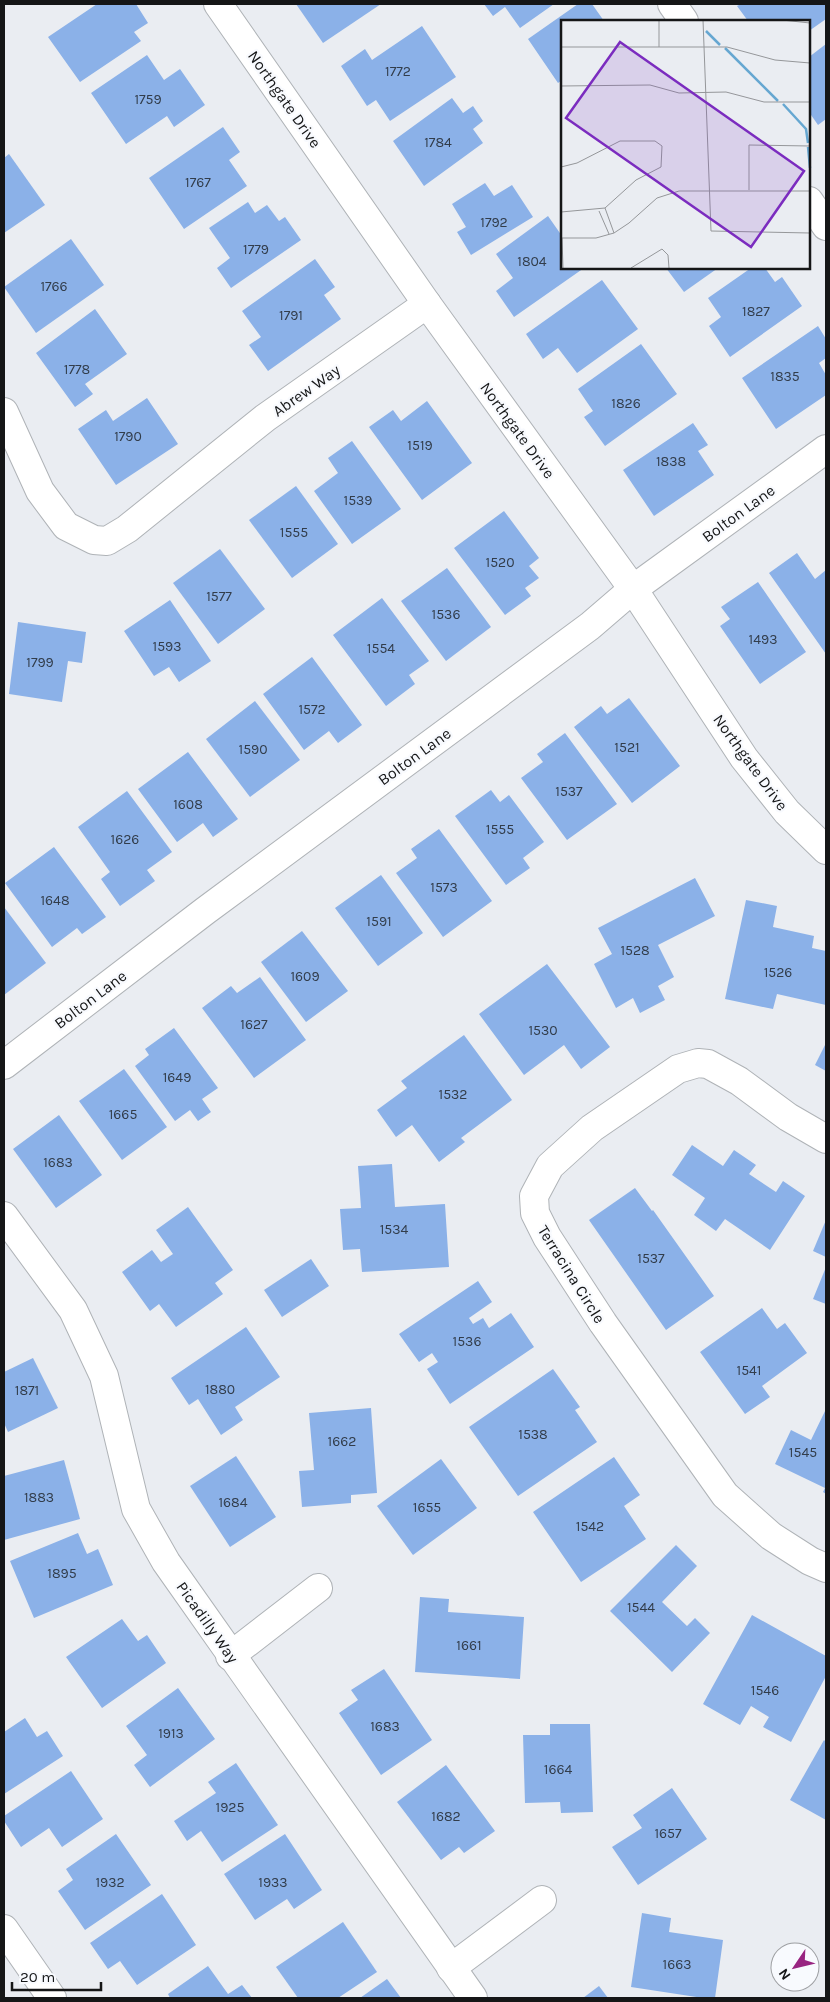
<svg xmlns="http://www.w3.org/2000/svg" width="830" height="2002" font-family="Karla,sans-serif">
<rect width="100%" height="100%" fill="#eaedf2"/>
<g fill="#8bb1e8">
<path d="M97,4H136L148,23L134,32L141,41L80,82L48,37Z"/>
<path d="M296,4H381L323,43Z"/>
<path d="M484,4H554L520,28L505,7L493,16Z"/>
<path d="M578,4H592L604,21H562V80L558,83L528,39Z"/>
<path d="M741,4H826V19L809,31V21H748L737,6Z"/>
<path d="M422,26L456,77L390,121L376,100L367,106L341,66L365,49L372,60Z"/>
<path d="M826,44V119L818,125L809,112V57Z"/>
<path d="M147,55L164,80L180,69L205,105L174,127L167,116L126,144L91,93Z"/>
<path d="M452,98L463,113L473,106L483,121L473,129L483,143L424,186L393,141Z"/>
<path d="M223,127L240,152L229,160L247,186L184,229L149,178Z"/>
<path d="M9,154L45,205L4,233V158Z"/>
<path d="M485,183L494,196L512,185L533,217L471,255L457,232L466,227L452,204Z"/>
<path d="M248,202L255,213L267,205L279,221L285,217L301,240L231,288L217,268L230,258L209,228Z"/>
<path d="M548,216L562,236V268H584L514,317L496,291L513,278L496,254Z"/>
<path d="M71,239L104,285L36,333L4,287Z"/>
<path d="M315,259L335,287L324,295L341,319L268,371L249,345L261,337L242,311Z"/>
<path d="M666,268H718L684,292Z"/>
<path d="M751,268H765L775,282L782,277L802,306L730,357L709,326L721,317L708,298Z"/>
<path d="M602,280L638,329L577,373L558,348L543,359L526,334Z"/>
<path d="M95,309L127,354L85,384L93,394L75,407L36,353Z"/>
<path d="M818,326L826,339V358L819,363L826,375V395L776,429L742,378Z"/>
<path d="M641,344L677,394L605,446L584,417L593,411L578,389Z"/>
<path d="M147,398L178,444L116,485L78,429L106,410L113,421Z"/>
<path d="M427,401L472,463L422,500L369,427L393,410L401,421Z"/>
<path d="M693,423L708,445L698,451L714,475L654,516L623,470Z"/>
<path d="M352,441L401,509L352,544L314,491L338,473L328,458Z"/>
<path d="M296,486L338,544L292,578L249,520Z"/>
<path d="M504,511L539,558L529,566L539,578L525,588L531,596L505,615L454,548Z"/>
<path d="M220,549L265,609L218,644L173,583Z"/>
<path d="M797,553L815,579L826,570V654L769,573Z"/>
<path d="M447,568L491,627L446,661L401,601Z"/>
<path d="M758,582L806,652L760,684L720,626L730,619L721,607Z"/>
<path d="M382,598L429,661L409,675L415,684L386,706L333,635Z"/>
<path d="M170,600L211,661L179,682L169,667L154,676L124,631Z"/>
<path d="M18,622L86,632L82,663L68,661L62,702L9,694Z"/>
<path d="M312,657L362,725L338,743L329,731L304,750L263,694Z"/>
<path d="M629,698L680,766L632,803L574,727L601,706L607,714Z"/>
<path d="M255,701L300,760L250,797L206,739Z"/>
<path d="M565,733L617,804L567,840L521,778L543,762L537,754Z"/>
<path d="M188,752L238,819L213,837L203,823L177,842L138,789Z"/>
<path d="M491,790L500,802L509,795L544,842L523,858L530,868L506,885L455,816Z"/>
<path d="M127,791L172,852L147,870L155,881L120,906L101,879L110,872L78,827Z"/>
<path d="M439,829L492,901L443,937L396,873L417,858L411,849Z"/>
<path d="M54,847L106,917L82,934L77,928L52,947L5,883Z"/>
<path d="M381,875L423,933L378,966L335,908Z"/>
<path d="M695,878L715,916L658,945L674,977L658,986L665,1000L640,1013L633,998L616,1008L594,964L612,954L598,928Z"/>
<path d="M746,900L777,906L773,927L814,936L812,948L826,951V1005L777,994L773,1009L725,999Z"/>
<path d="M4,907L46,963L4,995Z"/>
<path d="M302,931L348,991L306,1022L261,962Z"/>
<path d="M547,964L610,1047L581,1069L564,1045L524,1075L479,1014Z"/>
<path d="M260,977L306,1040L254,1078L202,1008L231,986L237,993Z"/>
<path d="M174,1028L218,1088L202,1099L211,1112L198,1121L190,1110L175,1121L135,1066L149,1055L145,1049Z"/>
<path d="M464,1035L512,1100L461,1138L465,1142L439,1162L412,1125L396,1137L377,1110L407,1088L401,1081Z"/>
<path d="M826,1043V1071L815,1065Z"/>
<path d="M124,1069L167,1127L122,1160L79,1101Z"/>
<path d="M59,1115L102,1175L56,1208L13,1149Z"/>
<path d="M692,1145L723,1166L734,1150L756,1165L749,1174L776,1192L783,1181L805,1196L770,1250L725,1219L716,1231L694,1215L705,1198L672,1175Z"/>
<path d="M392,1164L395,1207L445,1204L449,1267L362,1272L360,1249L343,1250L340,1209L361,1208L358,1166Z"/>
<path d="M635,1188L652,1211L653,1210L714,1296L666,1330L589,1220Z"/>
<path d="M188,1207L233,1270L215,1283L223,1294L176,1327L159,1304L150,1311L122,1272L152,1250L161,1262L173,1254L156,1230Z"/>
<path d="M826,1220V1257L813,1251Z"/>
<path d="M311,1259L329,1286L282,1317L264,1290Z"/>
<path d="M826,1267V1304L813,1299Z"/>
<path d="M478,1281L492,1302L469,1318L473,1324L483,1318L489,1328L511,1313L534,1347L450,1404L427,1369L438,1362L432,1353L419,1362L399,1334Z"/>
<path d="M762,1308L777,1329L785,1323L807,1353L762,1386L770,1397L745,1414L700,1352Z"/>
<path d="M246,1327L280,1377L235,1407L243,1420L221,1435L198,1399L189,1405L171,1378Z"/>
<path d="M33,1358L58,1408L8,1432L4,1423V1372Z"/>
<path d="M553,1369L580,1407L575,1410L597,1442L518,1496L469,1427Z"/>
<path d="M371,1408L377,1493L351,1495V1503L302,1507L299,1471L314,1470L309,1413Z"/>
<path d="M826,1409V1494L823,1492L825,1488L775,1464L791,1430L811,1440Z"/>
<path d="M236,1456L276,1517L230,1547L190,1486Z"/>
<path d="M614,1457L640,1495L624,1506L646,1539L581,1582L533,1512Z"/>
<path d="M441,1459L477,1508L413,1555L377,1506Z"/>
<path d="M64,1460L80,1519L4,1540V1476Z"/>
<path d="M78,1533L87,1554L98,1549L113,1585L34,1618L10,1561Z"/>
<path d="M676,1545L697,1566L662,1602L687,1626L695,1618L710,1633L672,1672L610,1611Z"/>
<path d="M420,1597L449,1599L448,1612L524,1617L520,1679L415,1672Z"/>
<path d="M752,1615L826,1656V1676L791,1742L763,1727L769,1717L751,1706L740,1725L703,1704Z"/>
<path d="M122,1619L138,1641L147,1635L166,1663L102,1708L66,1657Z"/>
<path d="M384,1669L432,1740L381,1775L339,1713L358,1700L351,1690Z"/>
<path d="M178,1688L215,1739L150,1787L134,1765L147,1755L126,1726Z"/>
<path d="M25,1718L37,1737L47,1731L63,1756L4,1794V1732Z"/>
<path d="M550,1724H590L593,1812L561,1813L560,1802L525,1803L523,1735H550Z"/>
<path d="M824,1740L826,1742V1820L790,1800Z"/>
<path d="M236,1763L278,1825L222,1862L201,1831L187,1841L174,1821L216,1793L208,1782Z"/>
<path d="M446,1765L495,1831L464,1853L459,1847L441,1860L397,1802Z"/>
<path d="M71,1771L103,1819L62,1847L49,1828L21,1847L4,1821V1816Z"/>
<path d="M672,1788L707,1839L638,1885L612,1847L642,1828L633,1815Z"/>
<path d="M116,1834L151,1885L85,1930L58,1891L73,1880L66,1869Z"/>
<path d="M285,1834L322,1890L294,1909L287,1899L255,1920L224,1874Z"/>
<path d="M162,1894L196,1945L137,1985L120,1961L108,1969L90,1943Z"/>
<path d="M642,1913L671,1918L669,1932L723,1940L715,1998H703L631,1987Z"/>
<path d="M343,1922L377,1972L338,1998H298L276,1967Z"/>
<path d="M208,1966L228,1994L242,1985L252,1998H170L168,1994Z"/>
<path d="M387,1979L401,1998H360Z"/>
<path d="M599,1986L608,1998H583Z"/>
</g>
<g fill="none" stroke-linecap="round" stroke-linejoin="round">
<g stroke="#afb3b7" stroke-width="30">
<g id="street">
<path d="M672,4L684,21"/>
<path d="M809,201L826,226"/>
<path d="M4,412L40,491L66,526L94,540L107,541L127,529L265,418L427,304"/>
<path d="M826,1139L788,1117L739,1081L708,1064L698,1063L678,1069L592,1128L550,1166L534,1196L535,1213L547,1237L603,1323L725,1495L771,1536L810,1561L826,1568"/>
<path d="M4,1216L73,1310L104,1376L136,1509L166,1562L473,1998"/>
<path d="M230,1656L318,1588"/>
<path d="M451,1968L542,1900"/>
</g>
</g>
<g stroke="#afb3b7" stroke-width="30">
<g id="secondary">
<path d="M218,4L427,304L633,589L744,758L787,812L826,850"/>
<path d="M4,1065L205,911L590,626L633,589L826,449"/>
<path d="M4,1929L52,1998"/>
</g>
</g>
<use href="#street" stroke="#fff" stroke-width="28"/>
<use href="#secondary" stroke="#fff" stroke-width="28"/>
</g>
<g text-anchor="middle" stroke-width="4.5" stroke-linejoin="round" paint-order="stroke">
<g font-size="14" fill="#323d4b">
<text x="398" y="76">1772</text>
<text x="148" y="104">1759</text>
<text x="438" y="147">1784</text>
<text x="198" y="187">1767</text>
<text x="494" y="227">1792</text>
<text x="256" y="254">1779</text>
<text x="532" y="266">1804</text>
<text x="54" y="291">1766</text>
<text x="756" y="316">1827</text>
<text x="291" y="320">1791</text>
<text x="77" y="374">1778</text>
<text x="785" y="381">1835</text>
<text x="626" y="408">1826</text>
<text x="128" y="441">1790</text>
<text x="420" y="450">1519</text>
<text x="671" y="466">1838</text>
<text x="358" y="505">1539</text>
<text x="294" y="537">1555</text>
<text x="500" y="567">1520</text>
<text x="219" y="601">1577</text>
<text x="446" y="619">1536</text>
<text x="763" y="644">1493</text>
<text x="167" y="651">1593</text>
<text x="381" y="653">1554</text>
<text x="40" y="667">1799</text>
<text x="312" y="714">1572</text>
<text x="627" y="752">1521</text>
<text x="253" y="754">1590</text>
<text x="569" y="796">1537</text>
<text x="188" y="809">1608</text>
<text x="500" y="834">1555</text>
<text x="125" y="844">1626</text>
<text x="444" y="892">1573</text>
<text x="55" y="905">1648</text>
<text x="379" y="926">1591</text>
<text x="635" y="955">1528</text>
<text x="778" y="977">1526</text>
<text x="305" y="981">1609</text>
<text x="254" y="1029">1627</text>
<text x="543" y="1035">1530</text>
<text x="177" y="1082">1649</text>
<text x="453" y="1099">1532</text>
<text x="123" y="1119">1665</text>
<text x="58" y="1167">1683</text>
<text x="394" y="1234">1534</text>
<text x="651" y="1263">1537</text>
<text x="467" y="1346">1536</text>
<text x="749" y="1375">1541</text>
<text x="220" y="1394">1880</text>
<text x="27" y="1395">1871</text>
<text x="533" y="1439">1538</text>
<text x="342" y="1446">1662</text>
<text x="803" y="1457">1545</text>
<text x="39" y="1502">1883</text>
<text x="233" y="1507">1684</text>
<text x="427" y="1512">1655</text>
<text x="590" y="1531">1542</text>
<text x="62" y="1578">1895</text>
<text x="641" y="1612">1544</text>
<text x="469" y="1650">1661</text>
<text x="765" y="1695">1546</text>
<text x="385" y="1731">1683</text>
<text x="171" y="1738">1913</text>
<text x="558" y="1774">1664</text>
<text x="230" y="1812">1925</text>
<text x="446" y="1821">1682</text>
<text x="668" y="1838">1657</text>
<text x="110" y="1887">1932</text>
<text x="273" y="1887">1933</text>
<text x="677" y="1969">1663</text>
</g>
<g font-size="16" fill="#151617" stroke="#f8fafe">
<text transform="translate(285 99) rotate(55)" y="6">Northgate Drive</text>
<text transform="translate(306 390) rotate(-35)" y="6">Abrew Way</text>
<text transform="translate(518 430) rotate(54)" y="6">Northgate Drive</text>
<text transform="translate(738 513) rotate(-36)" y="6">Bolton Lane</text>
<text transform="translate(414 756) rotate(-36)" y="6">Bolton Lane</text>
<text transform="translate(751 762) rotate(54)" y="6">Northgate Drive</text>
<text transform="translate(90 999) rotate(-37)" y="6">Bolton Lane</text>
<text transform="translate(572 1274) rotate(58)" y="6">Terracina Circle</text>
<text transform="translate(208 1622) rotate(55)" y="6">Picadilly Way</text>
</g>
</g>
<g transform="translate(561 20)">
<rect width="249" height="249" fill="#eaedf2"/>
<path fill="none" stroke="#66a7d1" stroke-width="2.5" d="M145,11L159,25M164,28L217,81M222,84L245,109L247,123M247,127L249,148"/>
<path fill="none" stroke="#95979a" stroke-width="1" d="M98,0V27M142,0L150,211L249,213M221,0L249,3M0,27H166L214,40L249,43M0,66L89,65L118,73L165,72L203,82H249M0,147L16,143L59,121H94L101,126L100,147L75,160L44,188L0,192M188,170V125L249,126M44,188L53,213M38,191L48,214M0,218H35L53,213L68,203L96,178L118,171H249M1,218L2,248M70,248L101,229L107,235L108,248"/>
<path fill="#7b2cbf" fill-opacity="0.15" stroke="#7b2cbf" stroke-width="2.5" d="M59,22L243,151L190,227L5,98Z"/>
<rect width="249" height="249" fill="none" stroke="#151617" stroke-width="2.5"/>
</g>
<rect width="830" height="2002" fill="none" stroke="#151617" stroke-width="10"/>
<g transform="translate(795 1967) rotate(235)"><circle r="24" fill="#f8fafe" stroke="#9d9fa2"/>
<path d="M0-4L9 19L0 12L-9 19Z" fill="#982481"/>
<text y="-8" font-size="14" font-weight="bold" text-anchor="middle" fill="#151617">N</text>
</g>
<path d="M12 1982v8h89v-8" fill="none" stroke="#151617" stroke-width="2.5"/>
<text x="20" y="1982" font-size="15" fill="#151617" stroke="#f8fafe" stroke-width="4" paint-order="stroke">20 m</text>
</svg>
